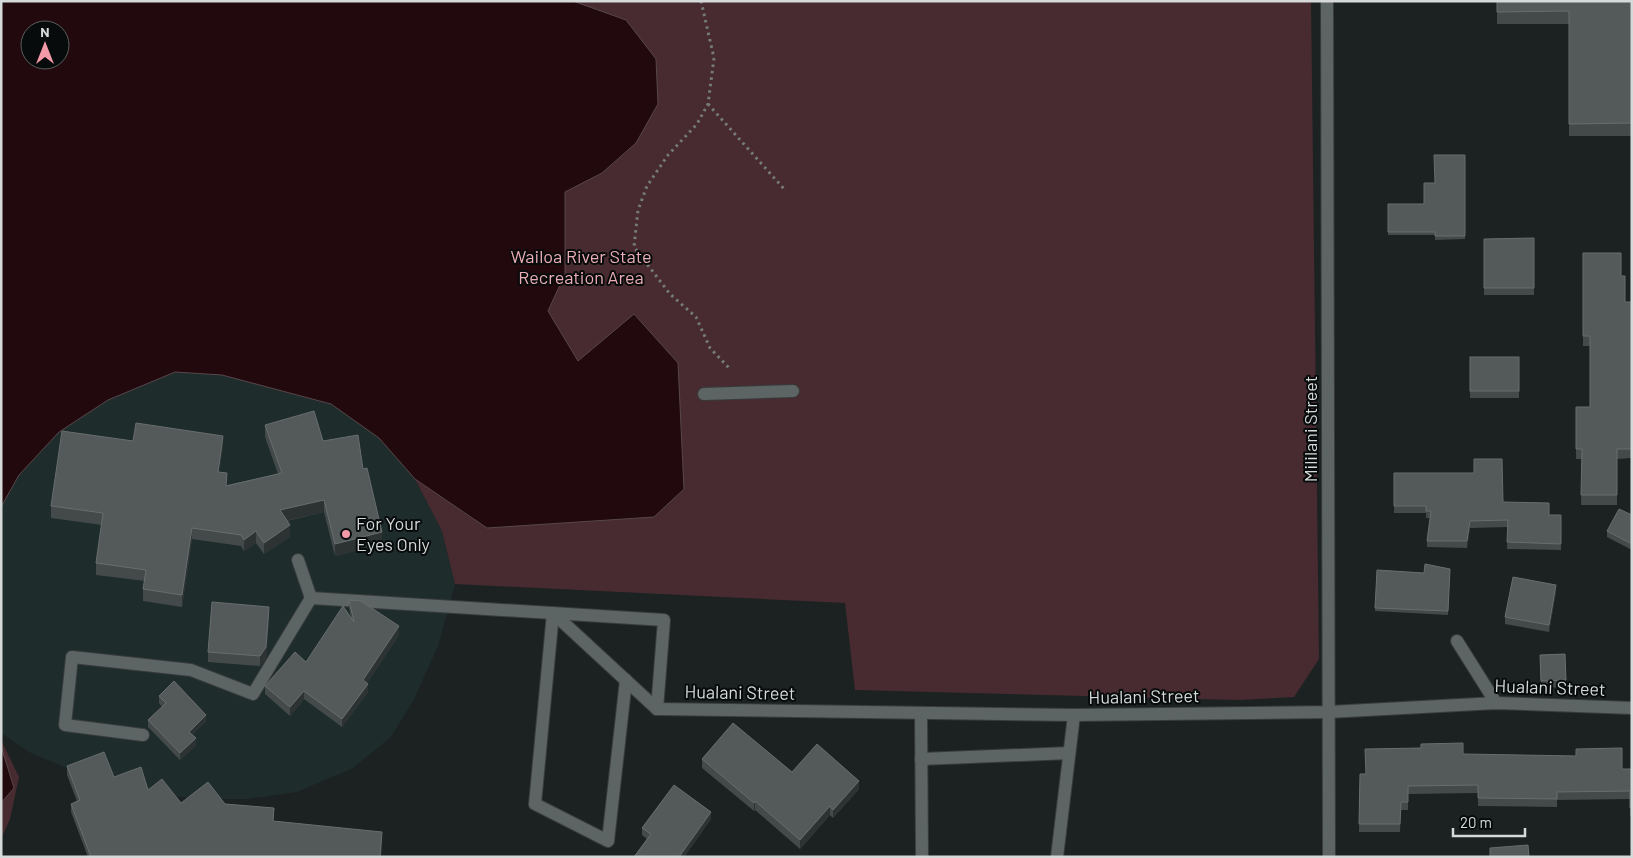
<svg xmlns="http://www.w3.org/2000/svg" width="1633" height="858" font-family="Barlow,sans-serif">
<rect width="100%" height="100%" fill="#1c2222"/>
<path fill="#1f2c2c" d="M175,372L222,375L331,404L379,438L415,479L442,531L455,584L438,646L414,699L391,737L353,768L297,792L246,799H196L137,791L83,775L29,752L1,733V507L19,475L59,432L108,400Z"/>
<g fill="#482b30" fill-rule="evenodd">
<path d="M1,1H1311L1319,659L1294,697L1239,700L855,690L845,603L455,584L442,531L415,479L379,438L331,404L222,375L175,372L108,400L59,432L19,475L1,507ZM30,30H60V60H30Z"/>
<path d="M1,740L19,777L10,819L1,839Z"/>
</g>
<g fill="#21090e" stroke="#57474b" fill-rule="evenodd">
<path d="M1,1H573L626,20L656,59L658,104L636,143L602,173L565,192V274L548,311L578,361L634,314L678,363L684,489L654,517L487,528L415,479L379,438L331,404L222,375L175,372L108,400L59,432L19,475L1,507ZM30,30H60V60H30Z"/>
<path d="M1,746L14,788L1,803Z"/>
</g>
<g fill="none" stroke-linecap="round" stroke-linejoin="round">
<g stroke="#383c3c" stroke-width="14">
<g id="lane">
<path d="M704,394L793,391"/>
<path d="M298,560L311,598"/>
<path d="M553,613L535,804L608,841L626,680"/>
<path d="M553,613L657,709"/>
<path d="M1457,641L1496,703"/>
<path d="M921,713L922,857"/>
<path d="M143,735L65,725L72,657L191,670L253,694L311,598L664,620L657,709"/>
<path d="M921,759L1069,753"/>
<path d="M1057,857L1074,715"/>
</g>
</g>
<g stroke="#383c3c" stroke-width="14">
<g id="street">
<path d="M1327,1L1329,857"/>
<path d="M657,709L1074,715L1329,712L1496,703L1632,708"/>
</g>
</g>
<g stroke="#757a7a" stroke-width="3" stroke-dasharray="2.5 4" stroke-linecap="butt">
<path d="M701,1L714,58L708,104L697,124L668,155L647,186L638,210L634,247L670,294L696,317L710,348L730,369"/>
<path d="M708,104L785,190"/>
</g>
<use href="#lane" stroke="#5d6464" stroke-width="12"/>
<use href="#street" stroke="#5d6464" stroke-width="12"/>
</g>
<g fill="#444a4a">
<path d="M1497,1H1632V136H1569V24H1497Z"/>
<path d="M1465,155V239L1435,240V235H1388V204H1424L1435,183Z"/>
<path d="M1534,238V295H1484V239Z"/>
<path d="M1583,253L1621,276L1625,302H1632V458L1617,459V505H1581L1582,459H1576V407H1590V346H1583Z"/>
<rect x="1470" y="357" width="49" height="41"/>
<path d="M265,425L323,441L363,469L382,544L335,556L324,512L287,521L290,537L264,554L256,543L244,551L241,546L192,539L182,607L143,601V589L145,581L96,575V563L102,525L51,518V506L133,441L223,447L219,472L227,485L278,474L265,437Z"/>
<path d="M1394,473L1549,515H1561V550L1507,549L1508,527L1470,528L1467,548L1427,547V541L1430,518H1426V513H1394Z"/>
<path d="M1631,515H1632V550L1607,537V531Z"/>
<path d="M1450,569L1448,615L1375,611L1377,570L1424,573Z"/>
<path d="M1556,592L1549,632L1505,624V617Z"/>
<path d="M349,600L399,635L367,683L368,692L342,727L304,699L290,716L265,694V686L306,662L351,617L349,608Z"/>
<path d="M269,617L266,658L260,666L208,662V652Z"/>
<path d="M1565,654L1566,687L1541,688L1540,655Z"/>
<path d="M159,696L206,721L192,735L196,745L180,760L148,727V720L162,707L159,703Z"/>
<path d="M1463,754L1622,769H1632V816H1630V799L1557,800V807L1478,806V793L1408,794V810H1401L1400,832H1359L1360,774H1366Z"/>
<path d="M702,759L792,772L859,789L833,818L830,815L800,849L755,810L754,811L702,768Z"/>
<path d="M67,766L114,777L181,803L225,804L274,816L273,821L382,841L381,857H88L71,812V804L77,801L67,775Z"/>
<path d="M711,819L684,857H634L647,839L642,835V828Z"/>
</g>
<g fill="#2d3333">
<path d="M223,436V447L218,483V472Z"/>
<path d="M324,500V512L280,522V510Z"/>
<path d="M1470,521V528L1467,548V541Z"/>
<path d="M290,525V537L264,554V543Z"/>
<path d="M192,528V539L182,607V595Z"/>
<path d="M256,531V543L244,551V540Z"/>
<path d="M382,532V544L335,556V544Z"/>
<path d="M1556,585V592L1549,632V625Z"/>
<path d="M269,607V617L266,658L260,666V656Z"/>
<path d="M399,626V635L363,689V680Z"/>
<path d="M368,684V692L342,727V719Z"/>
<path d="M304,691V699L290,716V707Z"/>
<path d="M206,715V721L189,739V732Z"/>
<path d="M196,738V745L180,760V753Z"/>
<path d="M859,781V789L833,818V810Z"/>
<path d="M755,801V810L754,811V803Z"/>
<path d="M830,806V815L800,849V840Z"/>
<path d="M711,812V819L684,857H679Z"/>
<path d="M382,832V841L381,857H380Z"/>
</g>
<g fill="#545959" stroke="#686d6d">
<path d="M1497,1H1632V123L1569,124V11L1497,12Z"/>
<path d="M1434,155H1465V236H1435V232H1388V204H1424V183H1435Z"/>
<path d="M1534,238V288H1484V239Z"/>
<path d="M1583,253H1621V276H1625V302H1632V449H1617V495H1581L1582,449H1576V407H1590V336H1583Z"/>
<rect x="1470" y="357" width="49" height="34"/>
<path d="M314,411L323,441L358,435L363,469L367,468L382,532L335,544L324,500L280,510L290,525L264,543L256,531L244,540L241,535L192,528L182,595L143,589L146,570L96,563L103,513L51,506L62,431L133,441L136,423L223,436L218,472L227,473L226,486L282,473L265,425Z"/>
<path d="M1474,459H1502L1503,502L1549,503V515H1561V544L1507,542L1508,520L1470,521L1467,541H1427L1431,511H1426V506H1394V473H1474Z"/>
<path d="M1619,509L1632,515V544L1607,531Z"/>
<path d="M1425,564L1450,569L1448,611L1375,608L1377,570L1424,573Z"/>
<path d="M1513,577L1556,585L1549,625L1505,617Z"/>
<path d="M349,600L361,601L399,626L363,680L368,684L342,719L304,691L290,707L265,686L295,652L306,662L343,606L354,622Z"/>
<path d="M212,602L269,607L266,647L260,656L208,652Z"/>
<path d="M1565,654L1566,680L1541,681L1540,655Z"/>
<path d="M174,681L206,715L189,732L196,738L180,753L148,720L166,703L159,696Z"/>
<path d="M733,723L792,772L817,744L859,781L833,810L830,806L800,840L755,801L754,803L702,759Z"/>
<path d="M1463,743V754L1576,756V749L1622,748V769H1632V808H1630V791L1557,792V799L1478,798V785L1408,786V802H1401L1400,824H1359L1360,774H1366L1365,749L1421,748V744Z"/>
<path d="M104,752L114,777L141,767L148,790L162,779L181,803L208,782L225,804L274,808L273,821L382,832L380,857H91L71,804L80,800L67,766Z"/>
<path d="M674,785L711,812L679,857H634L651,834L642,828Z"/>
<path d="M1528,845L1529,857H1490V848Z"/>
</g>
<circle fill="#f39aa8" stroke="#080b0b" stroke-width="2" cx="346" cy="534" r="5"/>
<g text-anchor="middle" stroke-width="4" stroke-linejoin="round" paint-order="stroke">
<g font-size="18" fill="#ebadb6" stroke="#080b0b">
<text x="581" y="263">Wailoa River State<tspan x="581" dy="21">Recreation Area</tspan></text>
</g>
<g font-size="18" fill="#d5d9d8" stroke="#080b0b">
<text transform="translate(1311 429) rotate(-90)" y="6">Mililani Street</text>
<text transform="translate(1550 688) rotate(2)" y="6">Hualani Street</text>
<text transform="translate(740 693) rotate(1)" y="6">Hualani Street</text>
<text transform="translate(1144 697) rotate(-1)" y="6">Hualani Street</text>
</g>
<g font-size="18" fill="#d5d9d8" stroke="#080b0b" text-anchor="start">
<text x="356" y="530">For Your<tspan x="356" dy="21">Eyes Only</tspan></text>
</g>
</g>
<rect width="1633" height="858" fill="none" stroke="#d5d9d8" stroke-width="5"/>
<g transform="translate(45 45)"><circle r="24" fill="#080b0b" stroke="#5a5d5d"/>
<path d="M0-4L9 19L0 12L-9 19Z" fill="#f39aa8"/>
<text y="-8" font-size="14" font-weight="bold" text-anchor="middle" fill="#d5d9d8">N</text>
</g>
<path d="M1453 828v8h72v-8" fill="none" stroke="#d5d9d8" stroke-width="2.5"/>
<text x="1460" y="828" font-size="15" fill="#d5d9d8" stroke="#080b0b" stroke-width="4" paint-order="stroke">20 m</text>
</svg>
